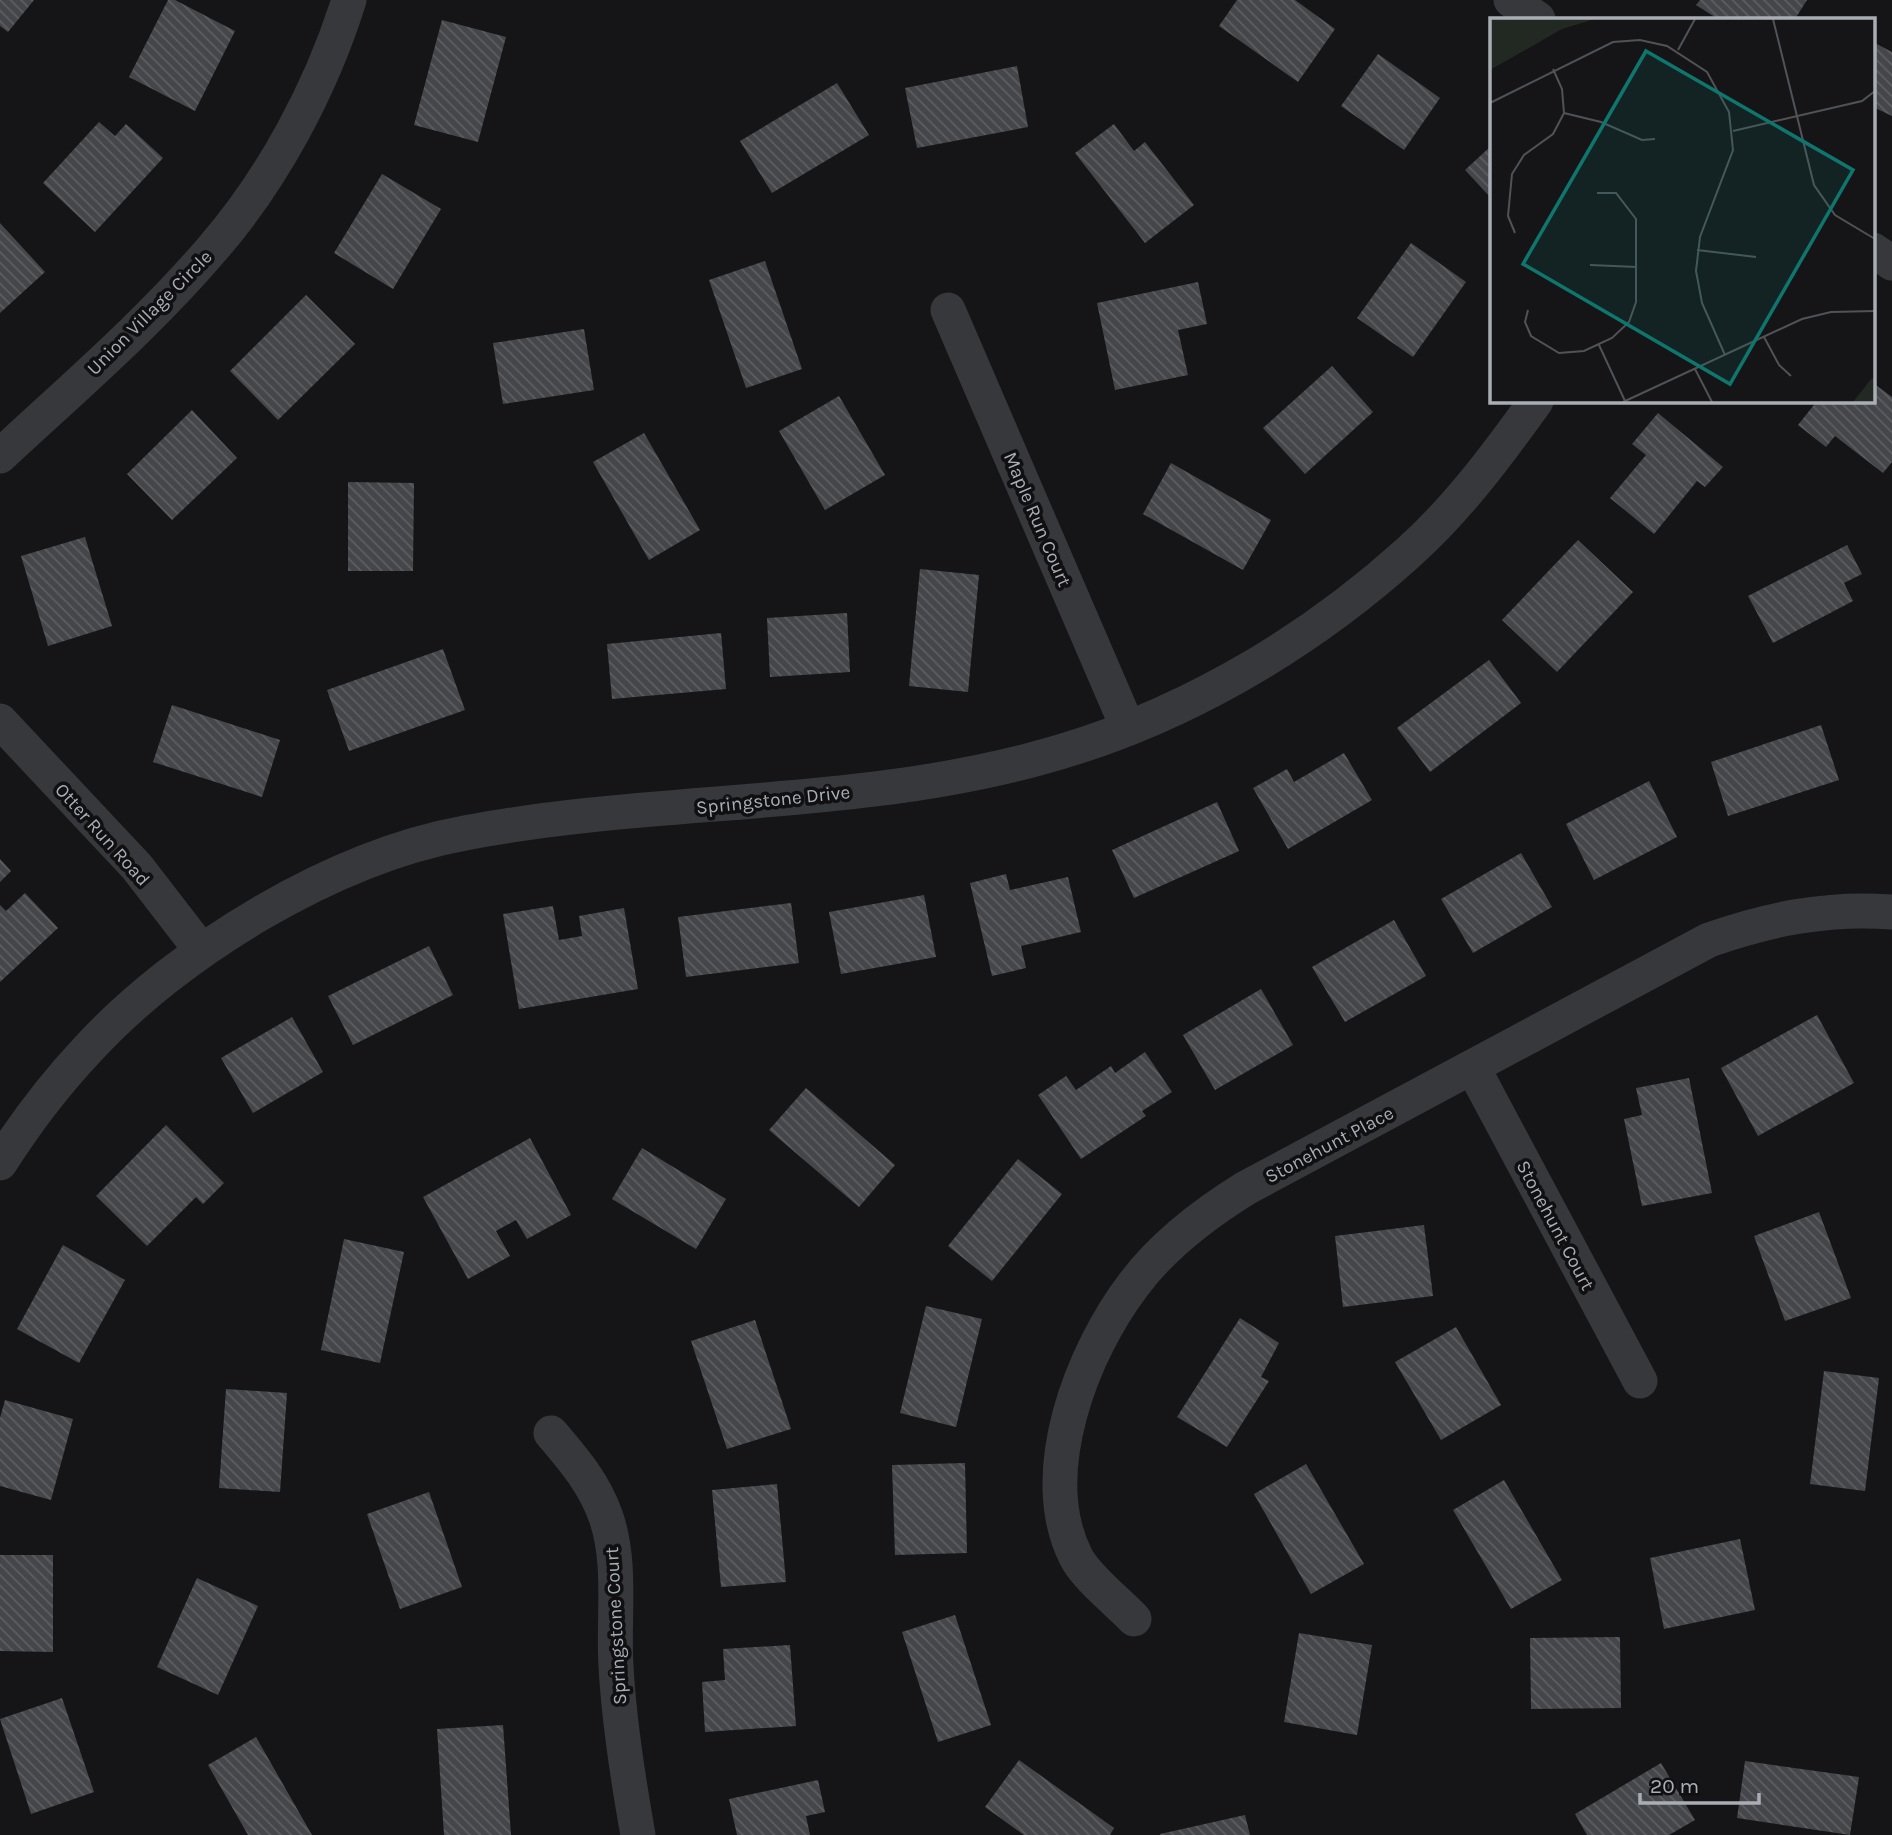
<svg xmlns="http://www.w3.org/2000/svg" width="1892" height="1835" font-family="Karla,sans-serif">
<defs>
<pattern id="building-back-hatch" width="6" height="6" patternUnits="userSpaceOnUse" patternTransform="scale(1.75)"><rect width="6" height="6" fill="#444649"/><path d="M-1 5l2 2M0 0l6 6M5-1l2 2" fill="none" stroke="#5c5e61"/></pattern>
</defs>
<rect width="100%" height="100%" fill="#151517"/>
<g fill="url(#building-back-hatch)">
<path d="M0,0H34L8,32L0,26Z"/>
<path d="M168,0H175L235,31L195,111L129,77Z"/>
<path d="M1237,0H1295L1335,29L1298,82L1219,26Z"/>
<path d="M1700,0H1807L1795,19H1718L1696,5Z"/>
<path d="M442,20L506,37L478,142L414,125Z"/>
<path d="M1873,42L1892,52V116L1873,107Z"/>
<path d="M1378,54L1440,98L1404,150L1341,106Z"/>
<path d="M1017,66L1028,127L917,148L905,88Z"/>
<path d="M837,83L869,135L772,193L740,141Z"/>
<path d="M99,122L115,136L126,124L163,158L95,232L43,183Z"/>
<path d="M1114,124L1134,151L1145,142L1194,205L1145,243L1075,153Z"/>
<path d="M1491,146V198L1465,170Z"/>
<path d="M382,174L441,209L393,289L334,253Z"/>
<path d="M0,223L45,272L0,313Z"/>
<path d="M1411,243L1466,282L1413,357L1357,318Z"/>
<path d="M765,261L802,369L746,388L709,280Z"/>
<path d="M1198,282L1207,324L1178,330L1188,375L1115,390L1097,303Z"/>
<path d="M306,295L355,344L278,420L230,371Z"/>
<path d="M584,329L594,390L503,404L493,343Z"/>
<path d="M1332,366L1373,412L1305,474L1263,428Z"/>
<path d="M1873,383L1892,397V462L1883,473L1835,436L1826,447L1798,425L1817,401H1873Z"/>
<path d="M839,396L885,475L825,510L779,431Z"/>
<path d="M192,410L237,458L172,520L127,474Z"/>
<path d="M1658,413L1723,467L1705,487L1697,481L1654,534L1610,498L1646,455L1632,444Z"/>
<path d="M644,433L700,530L649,560L593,462Z"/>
<path d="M1171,463L1271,520L1243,570L1143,514Z"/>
<path d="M348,482L414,483L413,571H348Z"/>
<path d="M85,537L112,626L48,646L21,556Z"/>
<path d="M1578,540L1633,592L1557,672L1502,620Z"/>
<path d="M1847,545L1862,574L1844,583L1853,601L1773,643L1748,596Z"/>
<path d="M920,569L979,575L968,692L909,686Z"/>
<path d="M847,613L850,672L770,677L767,618Z"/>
<path d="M721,633L726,689L612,699L607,644Z"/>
<path d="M443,649L465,710L349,751L327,690Z"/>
<path d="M1489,660L1521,703L1430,772L1397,728Z"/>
<path d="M172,705L280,740L262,797L153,762Z"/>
<path d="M1821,725L1839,780L1728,816L1711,762Z"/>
<path d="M1344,753L1372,800L1288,849L1253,788L1287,769L1294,782Z"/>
<path d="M1649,781L1677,837L1594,880L1566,824Z"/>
<path d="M1217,802L1239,851L1134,898L1112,850Z"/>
<path d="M1521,853L1552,907L1473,953L1441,899Z"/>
<path d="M0,859L11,871L0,882Z"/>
<path d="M1006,874L1010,890L1068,877L1081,932L1021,946L1026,968L992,976L970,883Z"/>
<path d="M25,893L58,928L0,982V905L6,911Z"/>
<path d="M924,895L936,957L841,974L829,912Z"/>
<path d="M791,903L799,963L686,977L678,917Z"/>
<path d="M553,906L559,940L582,936L579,916L624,908L638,989L519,1009L503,914Z"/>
<path d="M1394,920L1426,976L1345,1022L1312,967Z"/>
<path d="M429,946L453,995L353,1045L328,996Z"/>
<path d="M1261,989L1293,1045L1215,1090L1183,1035Z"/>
<path d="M1817,1015L1854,1083L1758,1136L1721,1068Z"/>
<path d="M292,1017L323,1072L253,1113L221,1058Z"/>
<path d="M1145,1052L1172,1092L1142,1111L1146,1116L1081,1159L1038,1095L1066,1076L1076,1090L1111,1066L1115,1073Z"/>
<path d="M1689,1078L1712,1193L1642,1206L1624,1119L1642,1115L1636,1088Z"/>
<path d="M806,1088L895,1165L859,1207L769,1130Z"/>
<path d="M166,1125L224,1183L203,1204L196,1197L147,1246L96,1196Z"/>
<path d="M530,1138L571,1215L527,1239L516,1220L496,1231L510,1256L468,1279L423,1197Z"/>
<path d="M642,1148L726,1199L696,1249L612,1199Z"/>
<path d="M1018,1159L1062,1194L992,1281L948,1246Z"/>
<path d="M1819,1212L1851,1298L1785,1321L1754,1236Z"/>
<path d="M1424,1225L1433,1296L1343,1307L1335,1236Z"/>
<path d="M344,1239L404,1252L380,1363L321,1350Z"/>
<path d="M63,1245L125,1280L79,1363L17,1329Z"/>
<path d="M926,1306L982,1319L956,1427L900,1413Z"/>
<path d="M1240,1318L1279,1343L1261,1377L1269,1381L1227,1447L1177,1417Z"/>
<path d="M755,1320L791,1429L727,1449L691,1341Z"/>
<path d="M1456,1327L1501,1405L1441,1440L1395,1362Z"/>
<path d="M1824,1371L1879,1378L1865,1491L1810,1484Z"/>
<path d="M226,1389L287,1393L280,1492L219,1488Z"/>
<path d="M5,1400L73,1419L51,1500L0,1486V1418Z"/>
<path d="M965,1463L967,1553L895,1555L892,1465Z"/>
<path d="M1306,1464L1364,1564L1311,1594L1254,1494Z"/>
<path d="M1504,1480L1562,1580L1511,1609L1453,1510Z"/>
<path d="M777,1484L786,1582L721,1587L712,1490Z"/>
<path d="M429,1492L462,1587L400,1609L367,1514Z"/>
<path d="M1740,1539L1755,1610L1664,1629L1650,1558Z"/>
<path d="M0,1555H53V1652L0,1651Z"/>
<path d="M197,1578L258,1606L218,1695L157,1667Z"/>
<path d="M955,1615L991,1725L938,1742L902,1632Z"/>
<path d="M1299,1633L1372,1645L1357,1735L1284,1722Z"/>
<path d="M1620,1637L1621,1708L1531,1709L1530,1638Z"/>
<path d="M790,1645L796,1726L705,1732L702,1682L725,1680L723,1649Z"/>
<path d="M62,1698L94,1792L31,1814L0,1719Z"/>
<path d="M503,1725L511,1835H444L437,1729Z"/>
<path d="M256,1737L312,1835H248L208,1765Z"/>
<path d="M1019,1760L1114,1828L1110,1835H1024L985,1807Z"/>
<path d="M1745,1761L1859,1777L1850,1835L1737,1818Z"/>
<path d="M1661,1763L1695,1820L1669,1835H1587L1575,1814Z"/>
<path d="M818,1780L825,1812L806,1816L810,1835H737L729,1799Z"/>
<path d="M1245,1815L1250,1835H1160V1834Z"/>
</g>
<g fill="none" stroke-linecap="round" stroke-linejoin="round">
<g stroke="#37383b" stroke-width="35">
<path d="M1511,0L1538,19"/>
<path d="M1873,250L1892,263"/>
<path d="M948,310L1128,728"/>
<path d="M0,456C72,389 148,324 212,249C273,179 321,89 349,0"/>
<path d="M0,721L137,867L201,950"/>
<path d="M1473,1068L1640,1381"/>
<path d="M0,1163C26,1122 55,1084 88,1049C178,951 333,857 465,833C653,797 849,809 1035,759C1173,723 1304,647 1409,552C1458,508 1498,454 1536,401"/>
<path d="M551,1433C574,1460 594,1483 606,1517C622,1563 613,1618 616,1666C619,1723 628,1779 638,1835"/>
<path d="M1134,1619C1118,1602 1086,1577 1076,1557C1034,1474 1082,1352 1134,1284C1164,1244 1204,1214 1246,1188L1709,940C1769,919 1827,907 1892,912"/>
</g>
</g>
<g text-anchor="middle" stroke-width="7" stroke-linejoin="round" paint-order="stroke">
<g font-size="19" fill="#a9aeb5" stroke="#101012">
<text transform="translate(149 312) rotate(-45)" y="7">Union Village Circle</text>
<text transform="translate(1038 519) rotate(67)" y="7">Maple Run Court</text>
<text transform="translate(773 799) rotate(-6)" y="7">Springstone Drive</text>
<text transform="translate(103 834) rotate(48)" y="7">Otter Run Road</text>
<text transform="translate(1329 1144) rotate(-28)" y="7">Stonehunt Place</text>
<text transform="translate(1556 1225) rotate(62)" y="7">Stonehunt Court</text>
<text transform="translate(615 1626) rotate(-93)" y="7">Springstone Court</text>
</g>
</g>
<g transform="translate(1490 18)">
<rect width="385" height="385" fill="#151517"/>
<path d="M0,1H105L72,11L0,52ZM385,360V384H363L381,361Z" fill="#222822"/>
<path fill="none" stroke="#505256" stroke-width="2" d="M283,1L324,167L345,197L385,221M188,32L205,1M0,85L123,24L150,22L177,28L217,54L239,94L243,132L210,219L206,253L212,285L235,337M74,95L111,104L152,122L165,121M243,113L372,83L385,73M25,215L18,198L22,156L34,137L63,116L74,95L72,71L63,51M207,232L266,239M100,247L147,249M38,292L35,304L41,318L69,335L94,333L122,320L139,304L146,284V201L126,175H107M274,319L289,347L301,358M109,327L135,383M205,351L222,384M133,384L312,301L341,294L385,293"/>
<path fill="#0f766e" fill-opacity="0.15" stroke="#0f766e" stroke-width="3.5" d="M156,33L363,152L240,366L33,246Z"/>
<rect width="385" height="385" fill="none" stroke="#a9aeb5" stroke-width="3.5"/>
</g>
<path d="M1640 1793v10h119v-10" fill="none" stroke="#a9aeb5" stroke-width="3.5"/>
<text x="1650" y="1793" font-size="21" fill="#a9aeb5" stroke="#101012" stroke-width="5" paint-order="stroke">20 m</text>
</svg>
